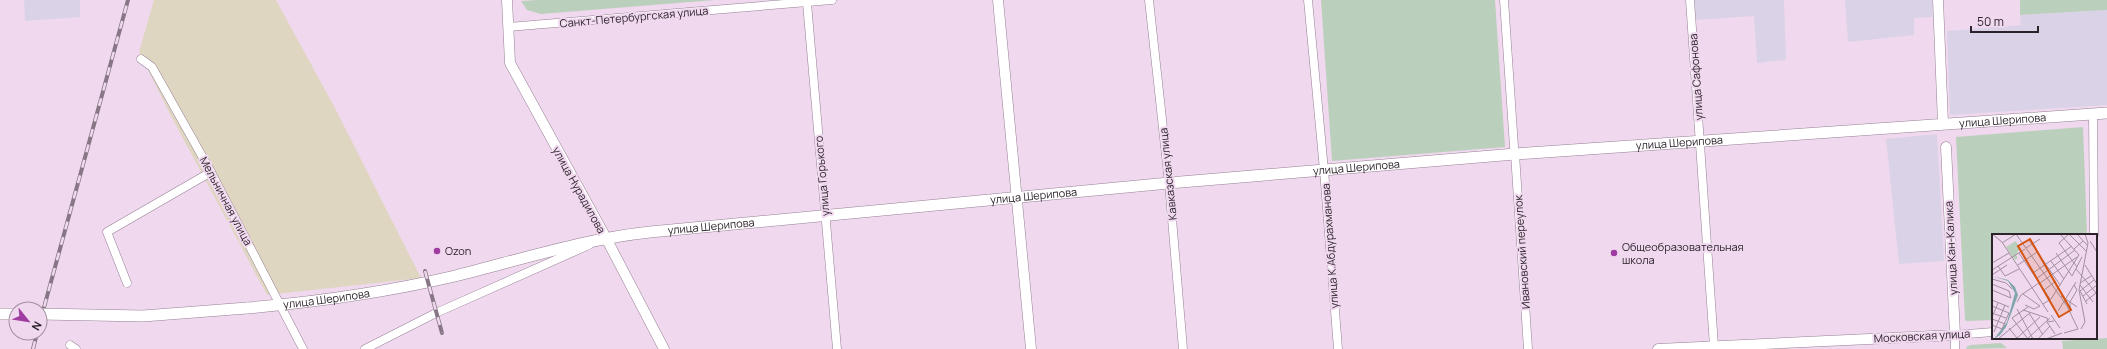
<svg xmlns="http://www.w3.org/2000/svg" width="2107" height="349" font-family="Manrope,sans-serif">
<rect width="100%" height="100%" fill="#f0d8ee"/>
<g fill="#dad3e8">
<path d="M24,0H80V17L25,21Z"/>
<path d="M1694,0H1784L1786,60L1757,63L1754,16L1696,20Z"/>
<path d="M1845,0H1932L1933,17L1914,18V35L1848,42Z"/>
<path d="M2107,10V105L1950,115L1947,31L2021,25L2020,15Z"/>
<path d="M1937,134L1944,261L1899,264L1886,139Z"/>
</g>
<path fill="#dfd6c1" d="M154,0H276L336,110L421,278L267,295L171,116L139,52Z"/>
<g fill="#bbd0bc">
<path d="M537,0H715L541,14L527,10L521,1Z"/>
<path d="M1321,0H1495L1505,147L1332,161Z"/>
<path d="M2020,0H2107V10L2020,15Z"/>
<path d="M2083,127L2087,235H1993V320L1967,321L1965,320L1956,137Z"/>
<path d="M2107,338V349H2063L2062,341Z"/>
<path d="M2001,343L2007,348L1967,349L1966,347L1971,345Z"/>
</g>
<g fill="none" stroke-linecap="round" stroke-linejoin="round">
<g stroke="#968094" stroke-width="9">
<g id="minor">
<path d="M1149,0L1169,183L1183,349"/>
<path d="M1308,0L1324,170L1338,349"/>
<path d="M1504,0L1514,147"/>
<path d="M1690,0L1714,346"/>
<path d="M807,3L837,349"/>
<path d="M508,27L832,0"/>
<path d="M141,59L152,67L211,172L303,349"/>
<path d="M2093,114L2094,235"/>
<path d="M1515,154L1528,349"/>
<path d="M127,283L107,232L211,172"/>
<path d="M70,345L76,349"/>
<path d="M365,349L436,313L589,245"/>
<path d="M1955,349V335L1993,332"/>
</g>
</g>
<g stroke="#968094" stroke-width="11">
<g id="tertiary">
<path d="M507,0L510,63L606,238L664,349"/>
<path d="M998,0L1031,349"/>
<path d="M1938,0L1943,123"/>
<path d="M1658,349L1955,335L1946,147"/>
</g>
</g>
<g stroke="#968094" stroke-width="12">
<g id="secondary">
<path id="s1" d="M247,308C316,302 387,292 455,276C519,260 584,239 650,232L1169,183L1515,154L2107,113"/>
<path d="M0,314H16"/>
</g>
</g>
<use href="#minor" stroke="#fff" stroke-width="8"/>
<use href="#tertiary" stroke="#fff" stroke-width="10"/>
<use href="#secondary" stroke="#fff" stroke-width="11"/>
<g stroke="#877786" stroke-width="4">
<g id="rail">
<path d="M425,271L442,333"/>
<path d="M40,322L128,0"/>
<path d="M33,349L37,333"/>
</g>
</g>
<use href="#rail" stroke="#f0d8ee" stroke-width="2.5" stroke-dasharray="8" stroke-linecap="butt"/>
<g stroke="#968094" stroke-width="12" stroke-linecap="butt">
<path id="secondary-bridge" d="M40,314L143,316L247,308"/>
</g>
<use href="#secondary-bridge" stroke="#fff" stroke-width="11"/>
</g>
<g fill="#9f3ca1" stroke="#f0d8ee" stroke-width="1.5">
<circle cx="437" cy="251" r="4"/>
<circle cx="1614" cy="253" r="4"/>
</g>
<g text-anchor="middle" stroke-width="4" stroke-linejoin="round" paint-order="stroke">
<g font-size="11" fill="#2c232b" stroke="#f0d8ee">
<text transform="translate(634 17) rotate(-5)" y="4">Санкт-Петербургская улица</text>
<text transform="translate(1696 77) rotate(-94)" y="4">улица Сафонова</text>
<text dy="4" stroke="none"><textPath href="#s1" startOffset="1768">улица Шерипова</textPath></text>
<text dy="4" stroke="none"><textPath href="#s1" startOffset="1444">улица Шерипова</textPath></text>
<text dy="4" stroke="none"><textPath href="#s1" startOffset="1120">улица Шерипова</textPath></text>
<text transform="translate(1168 174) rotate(-96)" y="4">Кавказская улица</text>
<text transform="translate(822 176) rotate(-95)" y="4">улица Горького</text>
<text transform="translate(579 190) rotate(61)" y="4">улица Нурадилова</text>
<text dy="4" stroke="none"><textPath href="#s1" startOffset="796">улица Шерипова</textPath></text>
<text transform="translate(226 201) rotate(62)" y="4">Мельничная улица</text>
<text dy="4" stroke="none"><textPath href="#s1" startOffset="472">улица Шерипова</textPath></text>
<text transform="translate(1330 246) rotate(-94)" y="4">улица К.Абдурахманова</text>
<text transform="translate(1951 248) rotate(-93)" y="4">улица Кан-Калика</text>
<text transform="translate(1522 252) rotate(-94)" y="4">Ивановский переулок</text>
<text dy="4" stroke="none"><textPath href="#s1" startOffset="80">улица Шерипова</textPath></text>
<text transform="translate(1922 336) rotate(-3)" y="4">Московская улица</text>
</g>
<g font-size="11" fill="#2c232b" stroke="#f0d8ee" text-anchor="start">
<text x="1622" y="251">Общеобразовательная<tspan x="1622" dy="13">школа</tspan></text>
<text x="445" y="255">Ozon</text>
</g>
</g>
<g transform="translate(1992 234)">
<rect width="105" height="105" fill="#f0d8ee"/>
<path d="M24,7L28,14L24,21L26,24L23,26L14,13Z" fill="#bbd0bc"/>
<path d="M0,42L16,46L23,53L26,61L14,93L8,101L2,105L15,88L23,59L16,47Z" fill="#7fa5ad"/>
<path fill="none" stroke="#a290a0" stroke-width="1" d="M0,0L10,8L56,78M24,0L75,72L86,95M68,0L87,21M77,0L67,9L85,33M77,0L94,17M85,0L95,11M98,7L105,18M10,9L24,0M30,10L37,6L68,51M34,14L48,5M82,15L91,7M27,19L58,65M64,19L80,42L90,23M59,27L72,45M0,29L17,19M26,31L45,18M93,31L105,50M6,32L13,42L27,35M84,35L105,60M0,36L33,15M41,39L80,12M0,41L15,31M0,45L14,49L20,55M44,45L83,16M48,49L85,23M88,49L99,42M0,50L17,57L19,64M82,51L85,56L78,68L85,73M88,51L101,68M0,56L19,64M52,56L64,47M31,60L48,72M69,62L78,68V74M91,62L105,51M0,66L17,73M94,67L104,59M25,68L29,61L47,49M51,70L59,65L87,21M95,70L88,57L102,46M33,71L42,75L48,72M0,72L17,79L10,95L0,91M25,75L41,105M31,76L55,84L56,87M66,77L84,48M0,79L14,84M37,79L51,101M59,81L68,94M0,83L6,69M0,85L13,90M62,87L55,88L63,100M17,94L25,104M89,95L93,88L87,56L96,9L93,0M2,98L13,71M72,99L86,95M6,105L39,78M24,105L48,83M35,105L58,84M36,105L20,84L36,73M46,105L58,92M54,105L70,99"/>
<path fill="#d5540f" fill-opacity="0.15" stroke="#d5540f" stroke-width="2" d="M38,5L79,76L67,83L26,12Z"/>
<rect width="105" height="105" fill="none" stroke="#2c232b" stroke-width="2"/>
</g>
<g transform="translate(28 321) rotate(120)"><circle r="19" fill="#f0d8ee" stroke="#a290a0"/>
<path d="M0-3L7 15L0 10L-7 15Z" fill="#9f3ca1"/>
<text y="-6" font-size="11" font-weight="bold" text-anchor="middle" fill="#2c232b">N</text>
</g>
<path d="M1971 26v6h67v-6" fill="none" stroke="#2c232b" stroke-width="2"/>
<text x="1977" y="26" font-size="12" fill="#2c232b" stroke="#f0d8ee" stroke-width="3" paint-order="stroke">50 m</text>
</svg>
